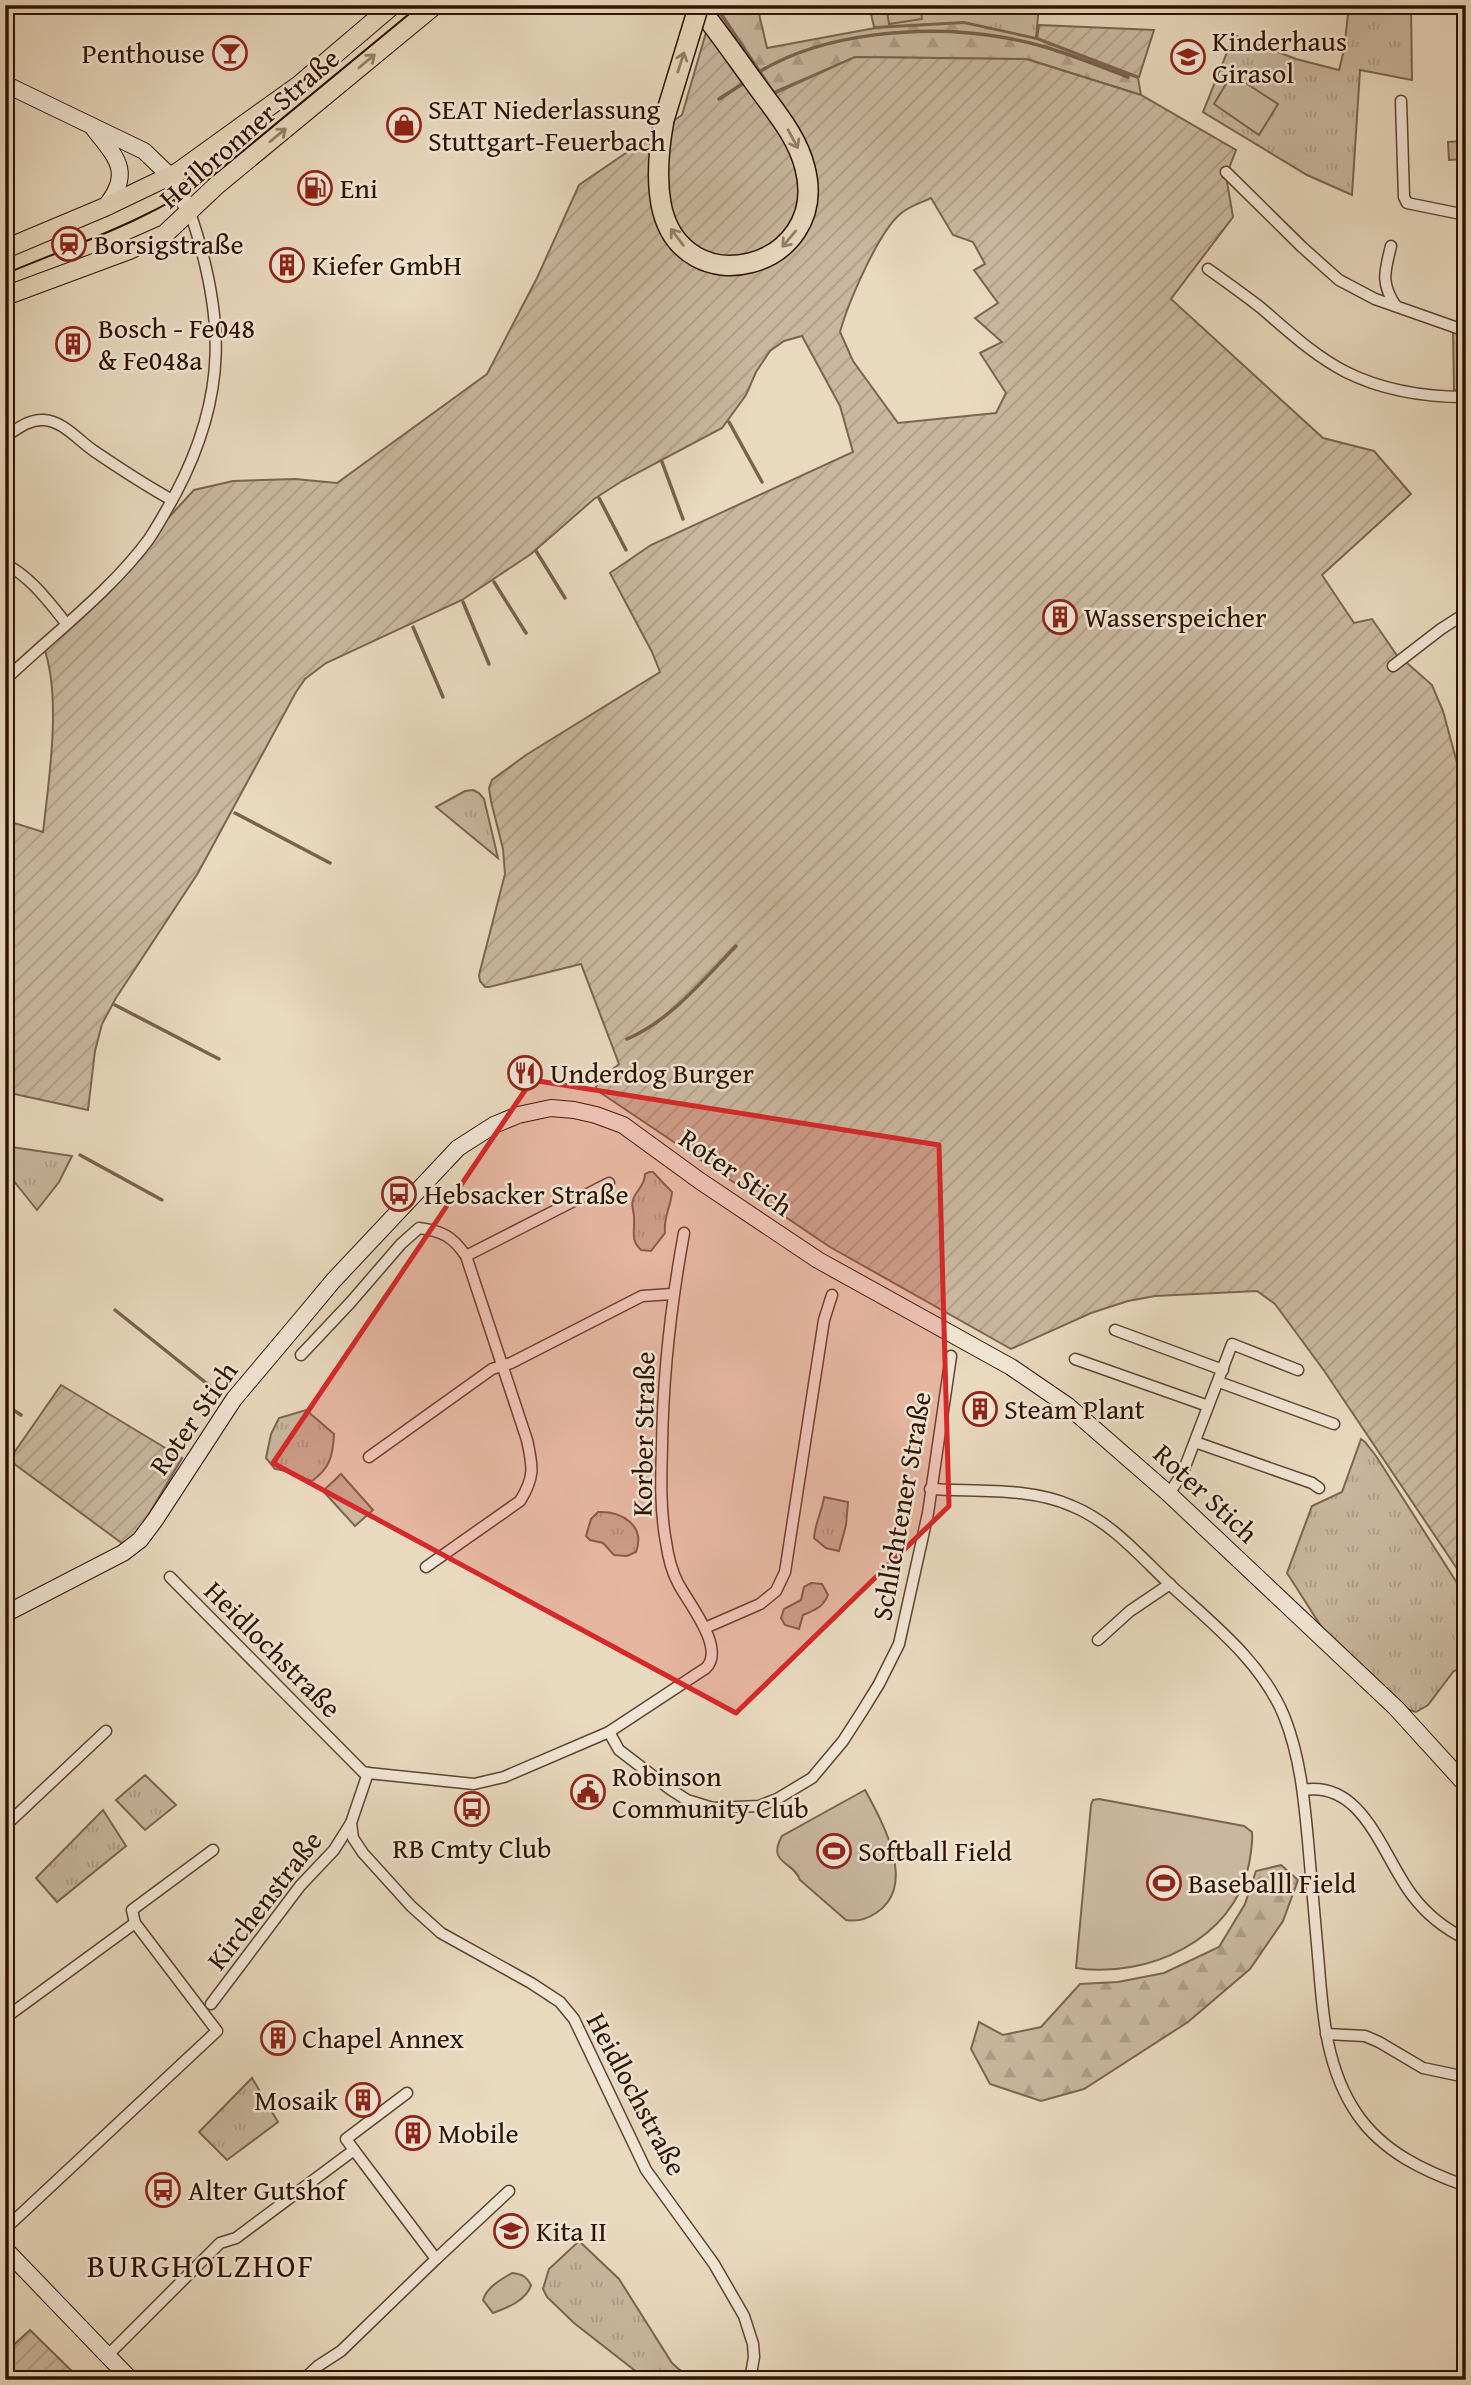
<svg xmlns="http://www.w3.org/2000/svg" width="1471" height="2385" font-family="'Gentium Book Plus',serif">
<defs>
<pattern id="grass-tufts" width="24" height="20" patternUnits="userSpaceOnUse" patternTransform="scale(1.75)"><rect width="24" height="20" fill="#c9b79f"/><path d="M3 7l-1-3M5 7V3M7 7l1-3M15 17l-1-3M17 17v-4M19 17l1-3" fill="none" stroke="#ad9c87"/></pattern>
<pattern id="forest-firs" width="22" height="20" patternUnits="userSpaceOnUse" patternTransform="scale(1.75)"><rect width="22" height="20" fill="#c9b79f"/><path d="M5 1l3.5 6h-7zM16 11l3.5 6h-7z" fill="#ad9c87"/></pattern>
<pattern id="garden-furrows" width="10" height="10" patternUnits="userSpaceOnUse" patternTransform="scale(1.75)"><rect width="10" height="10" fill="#c9b79f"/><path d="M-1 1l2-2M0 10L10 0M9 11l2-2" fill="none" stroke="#ad9c87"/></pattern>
</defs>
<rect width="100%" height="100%" fill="#e9d9bf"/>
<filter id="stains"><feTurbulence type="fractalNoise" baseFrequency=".00286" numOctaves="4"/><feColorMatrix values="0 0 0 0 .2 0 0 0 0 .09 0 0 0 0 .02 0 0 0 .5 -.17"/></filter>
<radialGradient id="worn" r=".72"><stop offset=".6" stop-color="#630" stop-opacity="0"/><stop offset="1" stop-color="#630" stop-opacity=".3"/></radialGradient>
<g fill="url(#grass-tufts)" stroke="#7c6450" stroke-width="2">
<path d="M869,5H1039L1036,38L964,22L874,27Z"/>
<path d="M1349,5H1411L1412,80L1360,70L1352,195L1307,175L1203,112L1234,35L1296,59L1339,70L1344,50Z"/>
<path d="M1466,141V159L1449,160L1448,142Z"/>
<path d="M1453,331L1466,338V391L1454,390Z"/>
<path d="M473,790L479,793L484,799L498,858L436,807L465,791Z"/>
<path d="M5,1146L72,1156L59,1182L37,1210L5,1170Z"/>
<path d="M649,1172H653L672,1192C671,1207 663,1217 665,1233L651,1251L641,1250C630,1240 635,1231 634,1217C634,1212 631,1206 633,1200C636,1190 645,1186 645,1174Z"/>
<path d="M306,1410L334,1434C333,1456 330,1468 312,1481C296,1478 293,1471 275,1469L266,1458L271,1434L279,1418Z"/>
<path d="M1361,1439L1365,1442L1376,1456L1466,1597V1664L1453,1672L1428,1705L1416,1712L1407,1709L1326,1634L1287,1573L1312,1506L1342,1492Z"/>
<path d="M824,1497L848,1502L846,1525L839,1551L826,1548L814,1538C815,1523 822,1512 824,1497Z"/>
<path d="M598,1512C621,1511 646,1525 636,1552L627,1556L614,1555L603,1543L590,1540L586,1536L591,1519Z"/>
<path d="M811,1583L822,1584L828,1595C823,1608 814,1610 803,1615L799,1629L785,1625L781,1618L784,1609L801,1600L804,1587Z"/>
<path d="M145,1775L176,1805L145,1830L116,1800Z"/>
<path d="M103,1810L126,1846L57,1902L36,1878Z"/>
<path d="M252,2078L278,2122L227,2160L199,2132Z"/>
<path d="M579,2241L619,2279L672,2363L691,2380H647L574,2323L547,2297L543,2289L549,2269Z"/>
</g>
<g fill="url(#forest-firs)" stroke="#7c6450" stroke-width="2">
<path d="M716,5H757L767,48L875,28L964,23L1037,39L1138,78L1141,95L1027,59L855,57L774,92Z"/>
<path d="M1281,1865L1298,1880L1283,1921L1250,1969L1188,2022L1084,2089L1041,2101L990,2084L971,2049L979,2022L1003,2035L1041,2027L1080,1984L1118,1982L1164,1973L1219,1947L1245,1904L1256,1871Z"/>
</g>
<g fill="url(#garden-furrows)" stroke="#7c6450" stroke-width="2" fill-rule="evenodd">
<path d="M714,5L774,94L855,57L1026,59L1141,95L1236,150L1226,176L1233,217L1171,299L1323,438L1374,451L1411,494L1322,575L1354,623L1372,619L1398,657L1407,663L1432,685L1443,711L1466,796V1582L1325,1372L1275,1304L1257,1291L1155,1296L1128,1301L1091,1313L1011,1349L830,1247L595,1089L599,1081L619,1064L581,964L489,987H485L480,981L479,975L505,874L503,849L491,801L489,788L492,780L526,755L660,672L652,652L610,573L651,545L853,452L840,406L802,336L784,341L770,351L756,372L746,395L722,428L622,481L594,499L531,554L462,600L326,663L305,679L296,692L198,873L116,998L102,1024L95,1051L88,1110L5,1092V820L43,832C49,780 61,700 45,651L194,490L233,481L295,479L337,483L487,374L537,278L579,185L682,115ZM931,198L953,235L973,242L985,264L974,270L998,303L975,318L1002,342L980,353L1006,393L996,413L898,423L853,361L840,332C848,303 877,236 898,216C906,207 921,203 931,198Z"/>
<path d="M1039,25L1154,30L1139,77L1037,38Z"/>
<path d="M61,1385L182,1458L139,1531L123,1544L9,1460Z"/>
<path d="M30,2330L81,2380H14L19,2375L5,2360V2353Z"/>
</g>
<g fill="#c9b79f" stroke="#7c6450" stroke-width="2">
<path d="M886,5H920L922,19L889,24Z"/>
<path d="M1232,74L1278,104L1259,135L1214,104Z"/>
<path d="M341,1474L373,1510L355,1526L323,1491Z"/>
<path d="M865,1790C883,1823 918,1886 876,1913C867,1919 857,1922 846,1920L800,1880C794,1861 766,1864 782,1836Z"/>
<path d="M1099,1799L1244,1826L1252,1832C1253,1843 1251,1853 1249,1864C1234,1940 1147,1979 1076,1968L1091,1805L1093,1800Z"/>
<path d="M512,2273C522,2274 526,2276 531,2285C527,2300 507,2308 493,2313L483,2300C487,2287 500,2280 512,2273Z"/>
</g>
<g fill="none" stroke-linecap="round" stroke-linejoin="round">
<g stroke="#79614c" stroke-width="3.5">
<path d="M756,74C821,32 926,24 1001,37C1045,44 1087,61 1128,77"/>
<path d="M719,99L747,81"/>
<path d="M729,422L762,482"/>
<path d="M662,462L683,519"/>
<path d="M599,498L626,550"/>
<path d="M536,551L565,598"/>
<path d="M494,582L526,633"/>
<path d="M463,602L489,664"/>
<path d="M413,627L443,697"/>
<path d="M235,813L330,863"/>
<path d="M115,1005L219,1059"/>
<path d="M627,1039C670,1021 704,979 736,946"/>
<path d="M80,1155L162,1200"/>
<path d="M115,1310L210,1386"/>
<path d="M12,1409L21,1415"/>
</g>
<g stroke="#5e4430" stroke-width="13">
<g id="street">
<path d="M1401,101L1404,197L1407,203L1466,215"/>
<path d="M1226,172L1302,247L1339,280L1375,299L1466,331"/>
<path d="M1391,246C1385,271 1380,283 1396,306"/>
<path d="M1208,269C1225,281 1243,294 1260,307C1287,330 1313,355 1346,372C1382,390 1426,397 1466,397"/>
<path d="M1463,397L1466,433"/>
<path d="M5,437C17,429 29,419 44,420C63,421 79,441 94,451C119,468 145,485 172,500"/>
<path d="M5,564C31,577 48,601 66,623"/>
<path d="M1393,666L1441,629L1466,613"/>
<path d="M5,680C52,635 111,591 149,539C159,524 167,509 176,493C228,394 225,316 190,212"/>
<path d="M466,1256L609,1183"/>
<path d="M1115,1330L1223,1370"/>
<path d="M301,1355L350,1303L401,1244L419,1228C443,1231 453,1237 466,1256L527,1440C533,1467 535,1477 520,1501L426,1567"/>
<path d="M1075,1359L1208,1406"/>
<path d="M1219,1382L1334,1424"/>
<path d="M1195,1442L1312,1483L1319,1488"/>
<path d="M369,1457L492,1369L511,1363L642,1296L672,1294"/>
<path d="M930,1489C976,1492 1029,1487 1072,1506C1114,1523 1145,1562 1178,1592C1218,1628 1263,1665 1284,1716C1300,1756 1304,1798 1308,1841C1312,1883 1315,1925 1319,1967C1323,2019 1327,2070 1357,2114C1383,2152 1424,2171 1466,2186"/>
<path d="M1169,1494L1183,1472L1232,1344L1298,1370"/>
<path d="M170,1577L363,1772L368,1773L474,1784L504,1777L609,1732L706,1668C726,1648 688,1603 678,1583C671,1570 668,1556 666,1542C660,1510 661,1478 662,1446C663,1374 671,1304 684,1233"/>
<path d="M705,1628L760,1604L776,1591L785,1572L824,1320L832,1295"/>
<path d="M1098,1640L1130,1611L1170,1584"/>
<path d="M609,1732L619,1750L670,1789L687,1800L713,1808L759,1806L777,1799L812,1778L843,1741L863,1710L879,1684L899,1644L928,1513L951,1356"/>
<path d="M368,1773L351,1823L353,1838L363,1853L411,1906L441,1933L531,1983L560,2002L574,2019L646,2170L714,2264L744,2316L753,2344L754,2357L750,2380"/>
<path d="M1303,1790C1364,1780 1382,1856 1412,1895C1427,1915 1443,1928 1466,1939"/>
<path d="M5,1826L106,1731"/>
<path d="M211,2004L300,1886L334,1850L351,1823"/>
<path d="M5,2018L135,1923"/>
<path d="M1326,2034L1365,2036L1379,2042L1423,2068L1466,2077"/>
<path d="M5,2229L217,2031L135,1923L132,1910L213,1850"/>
<path d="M436,2259L509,2191"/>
<path d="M107,2356L220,2243L236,2238L354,2150L346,2139L407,2093"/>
<path d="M303,2380L318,2366L341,2351L436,2259L354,2150"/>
</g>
</g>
<g stroke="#2f1200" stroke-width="18">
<g id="secondary">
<path d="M5,84L144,151L171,177L190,212"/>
<path d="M94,129C117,158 133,173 105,207"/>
<path d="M5,1614L123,1553L140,1540L155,1520L234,1399L298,1323L333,1281L458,1148L494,1125L518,1115L551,1108L574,1110L596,1115L623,1125L700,1181L818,1260L1011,1367L1068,1406L1169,1494L1396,1708L1466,1785"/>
<path d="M5,2249L131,2380"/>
</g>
</g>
<g stroke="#2f1200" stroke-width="20">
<g id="primary">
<path d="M5,249L105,207L178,172L299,85L393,5"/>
<path d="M5,296L129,250L165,234L217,185L435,5"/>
</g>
</g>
<g stroke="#2f1200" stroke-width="22">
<path id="highway" d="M664,120C659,147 656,176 661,204C681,308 831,269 805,168C797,135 773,109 754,82C735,56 717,30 697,5"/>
</g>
<use href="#street" stroke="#f1e6d5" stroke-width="10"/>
<use href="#secondary" stroke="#f1e6d5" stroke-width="16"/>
<use href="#primary" stroke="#e9d9bf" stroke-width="18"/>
<use href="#highway" stroke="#e9d9bf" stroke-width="19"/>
<path stroke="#2f1200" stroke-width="2" d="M5,274C77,244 152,219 215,174L420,5"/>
<g stroke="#2f1200" stroke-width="22" stroke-linecap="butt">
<path id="highway-bridge" d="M664,120L699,5"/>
</g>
<use href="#highway-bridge" stroke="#e9d9bf" stroke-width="19"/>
</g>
<defs><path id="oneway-shaft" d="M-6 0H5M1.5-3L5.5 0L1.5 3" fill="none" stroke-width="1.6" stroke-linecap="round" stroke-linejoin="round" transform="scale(1.75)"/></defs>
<g stroke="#957f69">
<use href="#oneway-shaft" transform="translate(367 61) rotate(-40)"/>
<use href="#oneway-shaft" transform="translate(681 62) rotate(-72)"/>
<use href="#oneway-shaft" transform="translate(278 135) rotate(-40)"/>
<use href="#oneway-shaft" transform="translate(793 139) rotate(62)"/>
<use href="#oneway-shaft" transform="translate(677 237) rotate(-127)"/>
<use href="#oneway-shaft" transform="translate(789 239) rotate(130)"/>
</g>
<path fill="#d62828" fill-opacity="0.2" stroke="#d62828" stroke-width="5" stroke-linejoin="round" d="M532,1080L939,1145L949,1506L736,1713L273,1463Z"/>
<defs>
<g id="bar-ring" transform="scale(1.75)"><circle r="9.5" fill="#f1e6d5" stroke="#8f2418" stroke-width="1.5"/><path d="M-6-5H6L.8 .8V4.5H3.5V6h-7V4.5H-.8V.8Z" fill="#8f2418"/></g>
<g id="school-ring" transform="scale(1.75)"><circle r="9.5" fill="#f1e6d5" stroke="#8f2418" stroke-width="1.5"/><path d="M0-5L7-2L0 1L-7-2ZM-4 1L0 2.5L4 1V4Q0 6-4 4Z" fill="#8f2418"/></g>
<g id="shop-ring" transform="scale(1.75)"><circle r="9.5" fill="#f1e6d5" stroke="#8f2418" stroke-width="1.5"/><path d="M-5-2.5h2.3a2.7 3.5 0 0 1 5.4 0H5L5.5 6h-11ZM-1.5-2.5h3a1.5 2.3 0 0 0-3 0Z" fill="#8f2418"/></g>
<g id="fuel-ring" transform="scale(1.75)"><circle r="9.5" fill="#f1e6d5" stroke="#8f2418" stroke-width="1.5"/><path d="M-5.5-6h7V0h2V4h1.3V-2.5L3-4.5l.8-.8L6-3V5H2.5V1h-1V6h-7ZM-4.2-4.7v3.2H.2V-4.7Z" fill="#8f2418"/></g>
<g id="station-ring" transform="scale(1.75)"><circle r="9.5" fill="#f1e6d5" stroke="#8f2418" stroke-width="1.5"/><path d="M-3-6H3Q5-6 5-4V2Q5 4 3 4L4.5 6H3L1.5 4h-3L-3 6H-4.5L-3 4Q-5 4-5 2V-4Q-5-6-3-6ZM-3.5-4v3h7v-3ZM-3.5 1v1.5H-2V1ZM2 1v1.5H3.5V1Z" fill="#8f2418"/></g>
<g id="building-ring" transform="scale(1.75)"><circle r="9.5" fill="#f1e6d5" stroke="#8f2418" stroke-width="1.5"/><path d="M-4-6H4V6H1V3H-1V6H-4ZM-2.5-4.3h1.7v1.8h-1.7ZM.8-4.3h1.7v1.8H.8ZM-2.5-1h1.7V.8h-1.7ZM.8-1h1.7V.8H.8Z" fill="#8f2418"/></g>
<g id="restaurant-ring" transform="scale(1.75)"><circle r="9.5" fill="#f1e6d5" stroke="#8f2418" stroke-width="1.5"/><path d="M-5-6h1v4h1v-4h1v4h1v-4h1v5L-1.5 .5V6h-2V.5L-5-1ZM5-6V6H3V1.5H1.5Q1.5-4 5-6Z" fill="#8f2418"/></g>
<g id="bus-ring" transform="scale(1.75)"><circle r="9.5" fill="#f1e6d5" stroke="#8f2418" stroke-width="1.5"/><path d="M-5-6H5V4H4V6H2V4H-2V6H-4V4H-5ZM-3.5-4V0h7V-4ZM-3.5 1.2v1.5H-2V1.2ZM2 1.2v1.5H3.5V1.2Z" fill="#8f2418"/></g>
<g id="civic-ring" transform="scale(1.75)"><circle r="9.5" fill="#f1e6d5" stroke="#8f2418" stroke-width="1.5"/><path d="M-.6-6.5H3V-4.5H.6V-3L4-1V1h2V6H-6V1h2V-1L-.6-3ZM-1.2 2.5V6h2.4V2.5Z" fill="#8f2418"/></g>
<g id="stadium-ring" transform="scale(1.75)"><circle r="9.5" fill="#f1e6d5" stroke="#8f2418" stroke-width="1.5"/><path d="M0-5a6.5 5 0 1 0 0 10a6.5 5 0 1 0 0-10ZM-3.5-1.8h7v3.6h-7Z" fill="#8f2418"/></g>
</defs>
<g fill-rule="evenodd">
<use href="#bar-ring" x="230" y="53"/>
<use href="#school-ring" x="1188" y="57"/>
<use href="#shop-ring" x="404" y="125"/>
<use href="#fuel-ring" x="315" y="188"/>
<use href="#station-ring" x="69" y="244"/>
<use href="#building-ring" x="287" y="265"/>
<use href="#building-ring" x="73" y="344"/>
<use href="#building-ring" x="1060" y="617"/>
<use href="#restaurant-ring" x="525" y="1073"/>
<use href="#bus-ring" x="399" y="1194"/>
<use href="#building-ring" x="980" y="1409"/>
<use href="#civic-ring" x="588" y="1792"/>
<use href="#bus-ring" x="472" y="1809"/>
<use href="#stadium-ring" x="834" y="1851"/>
<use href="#stadium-ring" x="1164" y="1883"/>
<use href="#building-ring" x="278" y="2038"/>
<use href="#building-ring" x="363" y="2100"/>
<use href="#building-ring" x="413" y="2133"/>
<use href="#bus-ring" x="163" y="2190"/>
<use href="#school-ring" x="511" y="2231"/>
</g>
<g text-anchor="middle" stroke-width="5" stroke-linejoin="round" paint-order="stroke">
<g font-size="28" fill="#2f1200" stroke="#f1e6d5" text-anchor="start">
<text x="1212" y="51">Kinderhaus<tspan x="1212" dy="32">Girasol</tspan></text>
<text x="205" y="63" text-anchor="end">Penthouse</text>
<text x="428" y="119">SEAT Niederlassung<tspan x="428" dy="32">Stuttgart-Feuerbach</tspan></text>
<text x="340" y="198">Eni</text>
<text x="94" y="254">Borsigstraße</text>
<text x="312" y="275">Kiefer GmbH</text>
<text x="98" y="338">Bosch - Fe048<tspan x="98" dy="32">&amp; Fe048a</tspan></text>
<text x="1084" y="627">Wasserspeicher</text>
<text x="550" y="1083">Underdog Burger</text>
<text x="424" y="1204">Hebsacker Straße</text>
<text x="1004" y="1419">Steam Plant</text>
<text x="612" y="1786">Robinson<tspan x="612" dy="32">Community Club</tspan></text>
<text x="472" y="1858" text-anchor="middle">RB Cmty Club</text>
<text x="858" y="1861">Softball Field</text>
<text x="1188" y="1893">Baseballl Field</text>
<text x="302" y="2048">Chapel Annex</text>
<text x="338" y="2110" text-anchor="end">Mosaik</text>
<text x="438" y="2143">Mobile</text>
<text x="188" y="2200">Alter Gutshof</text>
<text x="536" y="2241">Kita II</text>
</g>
<g font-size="28" fill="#2f1200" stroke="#f1e6d5">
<text transform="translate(249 128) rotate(-41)" y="10">Heilbronner Straße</text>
<text transform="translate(736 1172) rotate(35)" y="10">Roter Stich</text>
<text transform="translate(193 1418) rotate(-55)" y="10">Roter Stich</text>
<text transform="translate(643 1434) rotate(-89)" y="10">Korber Straße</text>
<text transform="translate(1206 1493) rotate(43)" y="10">Roter Stich</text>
<text transform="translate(901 1506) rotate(-80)" y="10">Schlichtener Straße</text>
<text transform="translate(273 1649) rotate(45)" y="10">Heidlochstraße</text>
<text transform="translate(264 1900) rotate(-52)" y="10">Kirchenstraße</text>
<text transform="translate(637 2094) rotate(62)" y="10">Heidlochstraße</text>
</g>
<g font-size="32" letter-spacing="2" fill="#2f1200" stroke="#f1e6d5">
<text x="201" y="2277">BURGHOLZHOF</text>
</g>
</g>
<rect width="1471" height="2385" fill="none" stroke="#e9d9bf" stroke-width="28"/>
<rect x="7" y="7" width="1457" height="2371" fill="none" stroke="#2f1200" stroke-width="3.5"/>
<rect x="14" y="14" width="1443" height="2357" fill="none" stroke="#2f1200" stroke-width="2"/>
<rect width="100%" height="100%" filter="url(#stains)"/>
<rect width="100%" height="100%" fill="url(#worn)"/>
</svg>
